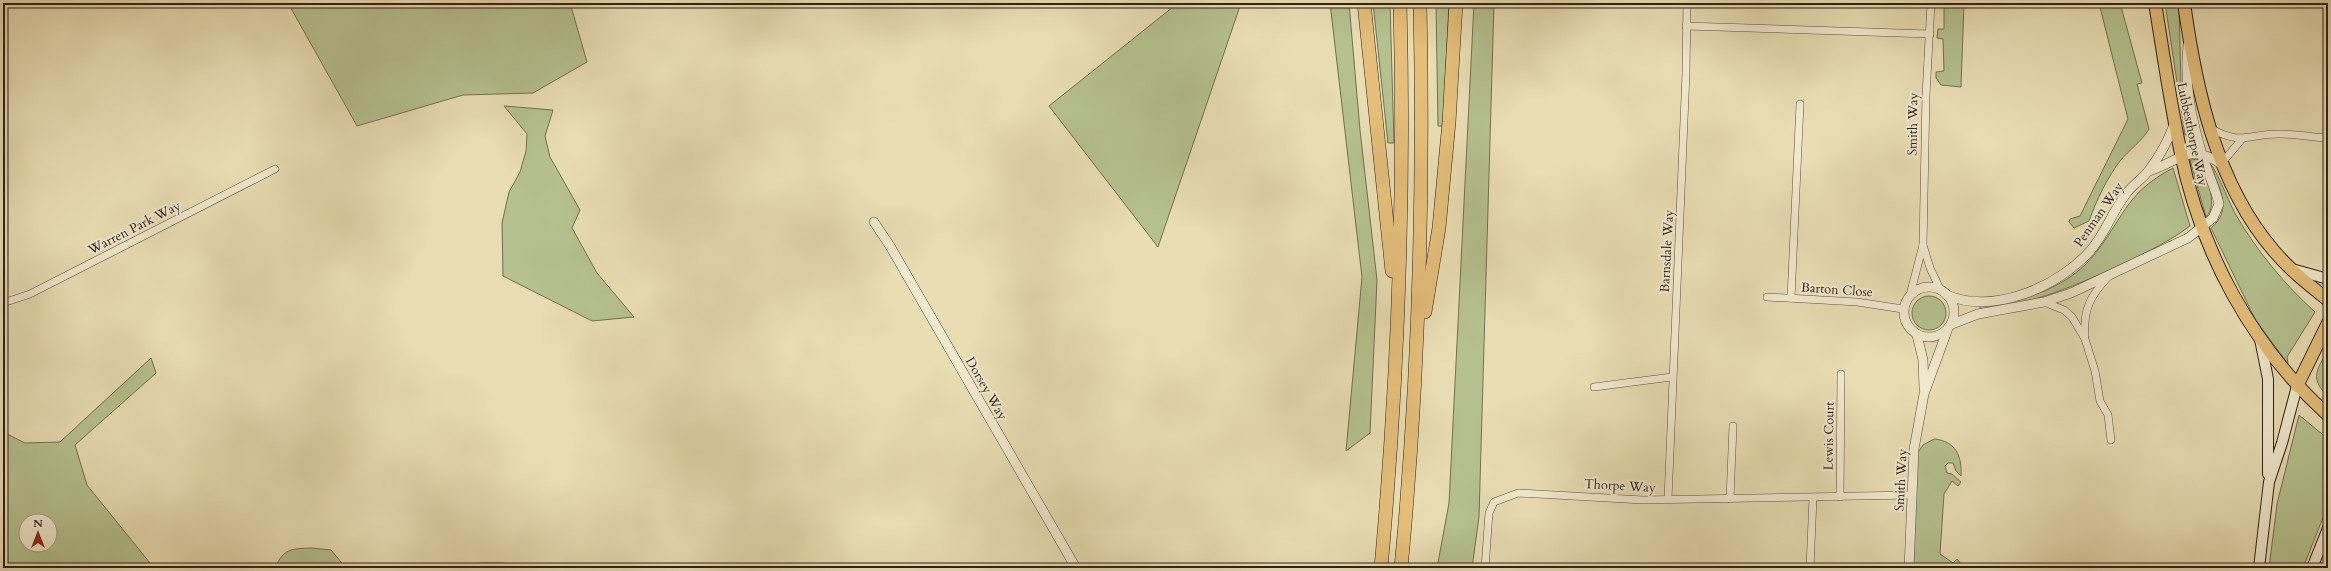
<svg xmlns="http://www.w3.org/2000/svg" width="2331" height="571" font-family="Cardo,serif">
<rect width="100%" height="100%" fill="#e9ddb3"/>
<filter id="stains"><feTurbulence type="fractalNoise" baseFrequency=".005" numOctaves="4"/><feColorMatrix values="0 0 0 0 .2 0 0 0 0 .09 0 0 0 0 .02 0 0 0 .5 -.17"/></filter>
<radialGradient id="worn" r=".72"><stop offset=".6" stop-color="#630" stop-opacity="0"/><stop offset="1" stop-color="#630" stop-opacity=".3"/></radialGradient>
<g fill="#b5c18e" stroke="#737053" fill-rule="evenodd">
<path d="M288,3H570L587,62L533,93L463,95L357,126Z"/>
<path d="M1178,3H1241L1158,247L1049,106Z"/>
<path d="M1330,3H1349L1360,130L1377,280L1370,433L1346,451L1362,277Z"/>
<path d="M1373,3H1390L1394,143H1388Z"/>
<path d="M1436,3H1449L1443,126H1438Z"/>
<path d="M1474,3H1494L1479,517L1472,568H1437L1449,503Z"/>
<path d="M1944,3H1964L1961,87L1941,85L1936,78V72L1944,71L1943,39L1937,38L1938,29H1944Z"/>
<path d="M2099,3H2120L2142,83L2137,84L2149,129C2142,141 2129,150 2120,161C2106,180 2097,199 2089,221L2074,228L2069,222L2070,219L2080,216L2128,119Z"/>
<path d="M2165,3H2179L2181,87L2191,134L2185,135Z"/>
<path d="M504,106L553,110L545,136L550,157L580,210L572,228L597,273L634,317L592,321L503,276L502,223L509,192L520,172L526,151L527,134Z"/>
<path d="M2199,159C2204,175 2220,203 2206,217L2190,160Z"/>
<path d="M2210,164C2216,168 2230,205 2236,215C2257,251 2284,284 2315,312L2287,357L2288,364L2255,319L2211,228C2234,209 2218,187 2210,164Z"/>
<path d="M2173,168L2190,226C2170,241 2147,252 2124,263C2078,285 2032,305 1980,309V305C2024,302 2070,288 2098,250C2126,212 2128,192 2173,168Z"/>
<circle cx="1929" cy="313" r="17"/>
<path d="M2328,351V396C2310,380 2316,369 2328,351Z"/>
<path d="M151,358L156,373L75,445L87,485L154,568H3V432L25,443L60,442ZM26,521H50V545H26Z"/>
<path d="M2299,415L2328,439V505L2303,568H2269L2277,504Z"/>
<path d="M1934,439C1956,441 1962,456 1961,476L1956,471L1953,463H1948L1945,466L1947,473L1952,474L1961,482L1958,486L1952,481L1944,494L1940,554L1953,563L1957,559L1962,565L1960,568H1910L1917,454L1923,445Z"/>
<path d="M311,548L331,550L346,568H275C284,548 291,549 311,548Z"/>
<path d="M482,563H504L514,568H441Z"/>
</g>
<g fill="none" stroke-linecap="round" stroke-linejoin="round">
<g stroke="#5f4f3f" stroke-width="8">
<g id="minor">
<path d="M1686,26L1930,34"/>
<path d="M2210,128C2241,146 2248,134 2279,134C2295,134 2312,137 2328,138"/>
<path d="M2221,164L2242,139"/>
<path d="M1923,245L1930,268L1940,289"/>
<path d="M1910,295L1923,245L1926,95L1931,3"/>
<path d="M1767,297L1857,302L1903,309"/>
<path d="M1791,298L1800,104"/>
<path d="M2044,302L2064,310L2072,317L2085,339L2095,371L2100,401L2108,415L2111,440"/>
<path d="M3,303L30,294L275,169"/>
<path d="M2085,335C2083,309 2091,295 2108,277"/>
<path d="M1594,387L1672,377"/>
<path d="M1840,497L1841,374"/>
<path d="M1668,499L1686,73L1687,3"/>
<path d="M1730,499L1733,426"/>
<path d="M1485,568L1489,513L1494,502L1518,493L1643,500L1911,495"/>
<path d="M1810,568L1813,498"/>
</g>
</g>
<g stroke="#5f4f3f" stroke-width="10">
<g id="tertiary">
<path d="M2149,171C2180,161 2189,142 2221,164"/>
<path d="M874,222L890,246L1076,568"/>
<circle cx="1929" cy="312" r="25"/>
<path d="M1947,295C1993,315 2058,287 2090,251C2105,234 2112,212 2126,194C2132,185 2143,179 2149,170C2160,156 2169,139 2175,122"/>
<path d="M1952,324L1978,314L2044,302L2071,293L2188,238L2213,218L2219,204C2215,187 2207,171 2202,154C2191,118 2184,83 2188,45"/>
<path d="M1917,335L1923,360L1924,388"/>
<path d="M1909,568L1914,449L1924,394L1947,331"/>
</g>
</g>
<g stroke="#312018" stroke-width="12">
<g id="secondary">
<path d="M2292,269L2328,279"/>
<path d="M2260,339L2268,379V474"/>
<path d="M2259,568L2269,482L2282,443L2297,386"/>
<path d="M2312,568L2328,528"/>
</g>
</g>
<g stroke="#312018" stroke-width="14">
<g id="trunk">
<path d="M2155,3C2163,52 2170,101 2180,149C2200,250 2251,346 2328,415"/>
<path d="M2184,3C2196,89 2216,184 2274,251C2290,270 2309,285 2328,300"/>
<path d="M2297,386L2328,323"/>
</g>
</g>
<g stroke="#312018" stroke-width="14">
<g id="motorway">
<path d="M1364,3L1392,271"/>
<path d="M1425,312L1439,228L1449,122L1456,3"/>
<path d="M1381,568C1398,380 1405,191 1400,3"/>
<path d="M1401,568C1419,380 1424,192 1420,3"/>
</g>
</g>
<use href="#minor" stroke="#f1e9ce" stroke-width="7"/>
<use href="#tertiary" stroke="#f1e9ce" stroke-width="9"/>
<use href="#secondary" stroke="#f1e9ce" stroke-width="10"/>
<use href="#trunk" stroke="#e4be7a" stroke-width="12"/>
<use href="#motorway" stroke="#e4be7a" stroke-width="13"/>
</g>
<g text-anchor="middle" stroke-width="4" stroke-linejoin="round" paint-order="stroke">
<g font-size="13" fill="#312018" stroke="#f1e9ce">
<text transform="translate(1912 124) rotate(-89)" y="5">Smith Way</text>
<text transform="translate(2193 134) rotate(78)" y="5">Lubbesthorpe Way</text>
<text transform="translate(2098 214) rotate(-55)" y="5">Penman Way</text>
<text transform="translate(134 227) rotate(-27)" y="5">Warren Park Way</text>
<text transform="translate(1666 251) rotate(-87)" y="5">Barnsdale Way</text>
<text transform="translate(1837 289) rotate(4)" y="5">Barton Close</text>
<text transform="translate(987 388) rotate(60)" y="5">Dorsey Way</text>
<text transform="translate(1828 436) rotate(-89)" y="5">Lewis Court</text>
<text transform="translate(1900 480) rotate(-87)" y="5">Smith Way</text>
<text transform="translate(1620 485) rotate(3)" y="5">Thorpe Way</text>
</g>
</g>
<rect width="2331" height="571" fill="none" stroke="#e9ddb3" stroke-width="16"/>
<rect x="4" y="4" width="2323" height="563" fill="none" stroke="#312018" stroke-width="2"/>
<rect x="8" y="8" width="2315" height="555" fill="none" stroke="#312018"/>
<g transform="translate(38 533)"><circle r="19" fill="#f1e9ce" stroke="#a49985"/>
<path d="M0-3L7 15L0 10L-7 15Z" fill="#8f2418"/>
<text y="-6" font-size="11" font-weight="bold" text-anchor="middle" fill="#312018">N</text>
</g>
<rect width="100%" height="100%" filter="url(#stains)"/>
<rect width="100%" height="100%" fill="url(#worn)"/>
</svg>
